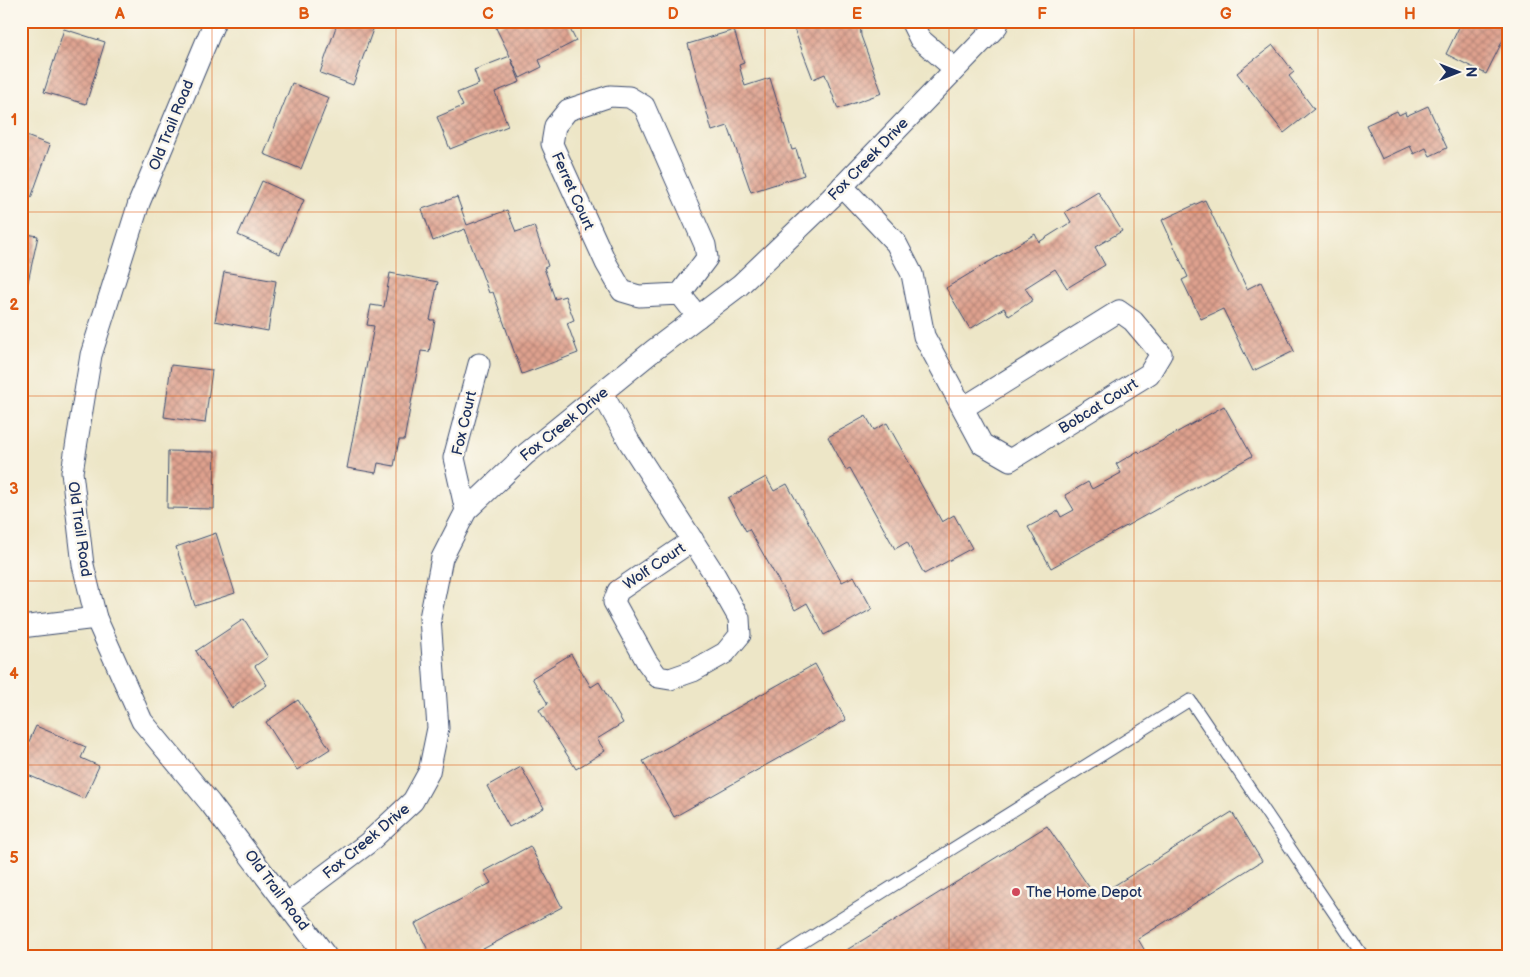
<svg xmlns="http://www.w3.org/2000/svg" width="1530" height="977" font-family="'Balsamiq Sans',sans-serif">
<defs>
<pattern id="building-cross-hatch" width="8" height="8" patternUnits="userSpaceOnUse" patternTransform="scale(1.25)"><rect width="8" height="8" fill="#dfa18e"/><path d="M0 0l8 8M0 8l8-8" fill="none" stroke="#b48477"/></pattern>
</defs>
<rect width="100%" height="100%" fill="#fbf7ec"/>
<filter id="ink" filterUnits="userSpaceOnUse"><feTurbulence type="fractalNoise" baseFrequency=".02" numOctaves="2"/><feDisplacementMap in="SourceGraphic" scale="10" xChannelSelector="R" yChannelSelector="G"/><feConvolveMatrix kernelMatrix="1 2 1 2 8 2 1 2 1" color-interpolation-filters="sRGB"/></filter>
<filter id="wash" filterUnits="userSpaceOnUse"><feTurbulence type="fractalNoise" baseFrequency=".0096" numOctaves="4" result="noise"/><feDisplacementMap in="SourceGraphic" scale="20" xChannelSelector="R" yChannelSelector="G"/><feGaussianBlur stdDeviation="1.12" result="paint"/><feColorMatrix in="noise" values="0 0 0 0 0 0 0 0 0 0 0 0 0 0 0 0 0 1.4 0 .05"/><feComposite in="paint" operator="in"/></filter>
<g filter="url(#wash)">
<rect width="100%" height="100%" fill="#ede6c7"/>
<g id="blocks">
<g fill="url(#building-cross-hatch)">
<path d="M338,21H376L353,85L320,73Z"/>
<path d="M510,21H566L576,41L539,60L542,67L520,78L511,59L520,82L495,92L508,126L450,149L437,117L463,106L457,93L479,84L474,70L510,56L496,28Z"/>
<path d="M791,21H860L861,36L882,93L838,109L825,74L813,79Z"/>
<path d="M1462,21H1509V28L1486,74L1446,54Z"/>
<path d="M64,29L105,42L86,104L44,92Z"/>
<path d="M734,30L744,63L739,65L745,86L770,78L792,150L796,149L804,175L751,192L728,126L712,131L688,44Z"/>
<path d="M1273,45L1294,72L1289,76L1314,109L1284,133L1237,73Z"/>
<path d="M292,83L329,98L301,169L264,154Z"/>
<path d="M1428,106L1447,148L1430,156L1426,148L1414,154L1410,146L1382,159L1366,125L1397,111L1399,115L1405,112L1406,116Z"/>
<path d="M21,134L50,145L31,198L21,195Z"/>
<path d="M262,181L304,200L280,254L238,235Z"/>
<path d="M1098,192L1122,231L1095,247L1105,265L1067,288L1055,269L1025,288L1033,300L1009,316L1004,308L970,329L946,288L1035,234L1039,242L1071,222L1065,212Z"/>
<path d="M457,197L467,225L507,210L516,232L534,226L548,266L544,268L555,299L565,296L574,320L567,323L578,353L522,374L493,292L489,293L465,229L433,241L422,209Z"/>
<path d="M1205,200L1247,289L1261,282L1294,351L1253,371L1223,309L1201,319L1182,280L1188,277L1162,220Z"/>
<path d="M21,233L38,236L22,309H21Z"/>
<path d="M224,272L276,281L268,331L215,321Z"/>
<path d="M390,273L438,282L430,320H435L429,352L421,351L404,440H399L394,466L378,463L376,473L347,468L374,326L367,325L371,305L384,307Z"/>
<path d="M171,365L212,370L205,423L164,417Z"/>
<path d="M1224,406L1252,456L1051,568L1028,527L1058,511L1061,517L1074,510L1065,495L1088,482L1092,489L1121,473L1116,464L1138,451L1140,453Z"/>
<path d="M866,416L874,430L887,423L942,522L954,515L972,548L924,574L907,542L895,549L850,468L846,470L828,437Z"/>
<path d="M168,451L215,452L214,509L167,508Z"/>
<path d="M766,477L774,491L787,484L842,582L854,576L872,609L824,635L807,603L795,610L749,529L746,531L728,498Z"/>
<path d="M216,533L235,593L195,606L176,547Z"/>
<path d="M244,619L268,657L255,666L267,685L232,708L196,651Z"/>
<path d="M571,654L591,687L599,682L623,723L597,739L605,751L576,769L539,710L548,704L532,678Z"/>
<path d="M815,664L846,720L674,817L643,761Z"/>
<path d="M298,700L330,749L297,770L266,722Z"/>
<path d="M36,726L86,747L81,758L99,766L84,799L21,772V759Z"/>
<path d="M521,767L544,808L509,827L487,786Z"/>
<path d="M1232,812L1262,861L1138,939L1148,956H837L1047,826L1096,897Z"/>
<path d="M530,846L562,907L470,956H431L415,924L491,883L484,871Z"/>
</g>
</g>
</g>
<g filter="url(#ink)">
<use href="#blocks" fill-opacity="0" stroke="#3a4a6e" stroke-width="1"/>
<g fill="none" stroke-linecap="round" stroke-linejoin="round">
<g stroke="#3a4a6e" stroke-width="13">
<path id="service" d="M781,956L1190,700L1363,956"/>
</g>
<g stroke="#3a4a6e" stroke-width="23">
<g id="minor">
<path d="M215,21L139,203L91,355L72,472L83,565L96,618L142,721L210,803L326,956"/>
<path d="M911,21L920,39L955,69"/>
<path d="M842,186L896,243L912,274L924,336L982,444L1010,460L1149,374L1161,354L1133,321L1119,311L963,408"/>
<path d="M680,294L707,258L705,245L644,106L629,97L610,96L568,110L555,126L552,144L606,263L622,291L639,296L680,294L698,317"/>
<path d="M602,393L630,443L713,572L739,618L740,635L725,653L693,671L670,679L658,677L647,662L614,602L618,591L693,540"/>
<path d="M466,511L454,458L479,364"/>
<path d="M21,627L96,618"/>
<path d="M288,903L368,843L413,801L429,772L438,728L430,618L442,558L466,511L526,454L654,350L740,285L831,198L997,26L998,21"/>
</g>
</g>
<use href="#service" stroke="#fff" stroke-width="11"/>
<use href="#minor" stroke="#fff" stroke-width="21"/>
</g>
</g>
<path fill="none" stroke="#de5710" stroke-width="1" stroke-opacity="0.55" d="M212,21V956M396,21V956M581,21V956M765,21V956M949,21V956M1134,21V956M1318,21V956M21,212H1509M21,396H1509M21,581H1509M21,765H1509"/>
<circle fill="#d1495b" stroke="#fbf7ec" stroke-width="2" cx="1016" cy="892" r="5"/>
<g text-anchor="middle" stroke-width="5" stroke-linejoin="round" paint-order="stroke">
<g font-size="15" fill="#1b2f5e" stroke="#fbf7ec">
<text transform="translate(171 125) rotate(-68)" y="5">Old Trail Road</text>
<text transform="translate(868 159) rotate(-46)" y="5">Fox Creek Drive</text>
<text transform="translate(573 191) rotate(66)" y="5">Ferret Court</text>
<text transform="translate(1098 406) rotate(-32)" y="5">Bobcat Court</text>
<text transform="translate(464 423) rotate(-77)" y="5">Fox Court</text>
<text transform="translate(564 424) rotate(-39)" y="5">Fox Creek Drive</text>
<text transform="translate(80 529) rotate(82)" y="5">Old Trail Road</text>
<text transform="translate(654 566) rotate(-34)" y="5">Wolf Court</text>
<text transform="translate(366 841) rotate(-40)" y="5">Fox Creek Drive</text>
<text transform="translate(277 890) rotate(53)" y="5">Old Trail Road</text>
</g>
<g font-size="15" fill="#1b2f5e" stroke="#fbf7ec" text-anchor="start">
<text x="1026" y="897">The Home Depot</text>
</g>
</g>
<rect width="1530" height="977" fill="none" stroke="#fbf7ec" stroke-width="55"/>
<g transform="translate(1458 72) rotate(90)" stroke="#fbf7ec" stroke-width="4" paint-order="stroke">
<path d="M0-4L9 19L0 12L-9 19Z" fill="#1b2f5e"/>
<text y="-8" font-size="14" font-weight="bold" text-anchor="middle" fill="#1b2f5e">N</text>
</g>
<rect x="28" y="28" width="1474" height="922" fill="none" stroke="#de5710" stroke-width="2"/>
<g font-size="16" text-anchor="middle" font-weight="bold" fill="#de5710">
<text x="120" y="19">A</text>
<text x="304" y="19">B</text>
<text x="488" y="19">C</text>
<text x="673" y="19">D</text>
<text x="857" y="19">E</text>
<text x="1042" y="19">F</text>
<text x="1226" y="19">G</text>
<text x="1410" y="19">H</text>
<text x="14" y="125">1</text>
<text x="14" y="310">2</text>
<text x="14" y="494">3</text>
<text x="14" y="679">4</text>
<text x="14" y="863">5</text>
</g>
</svg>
